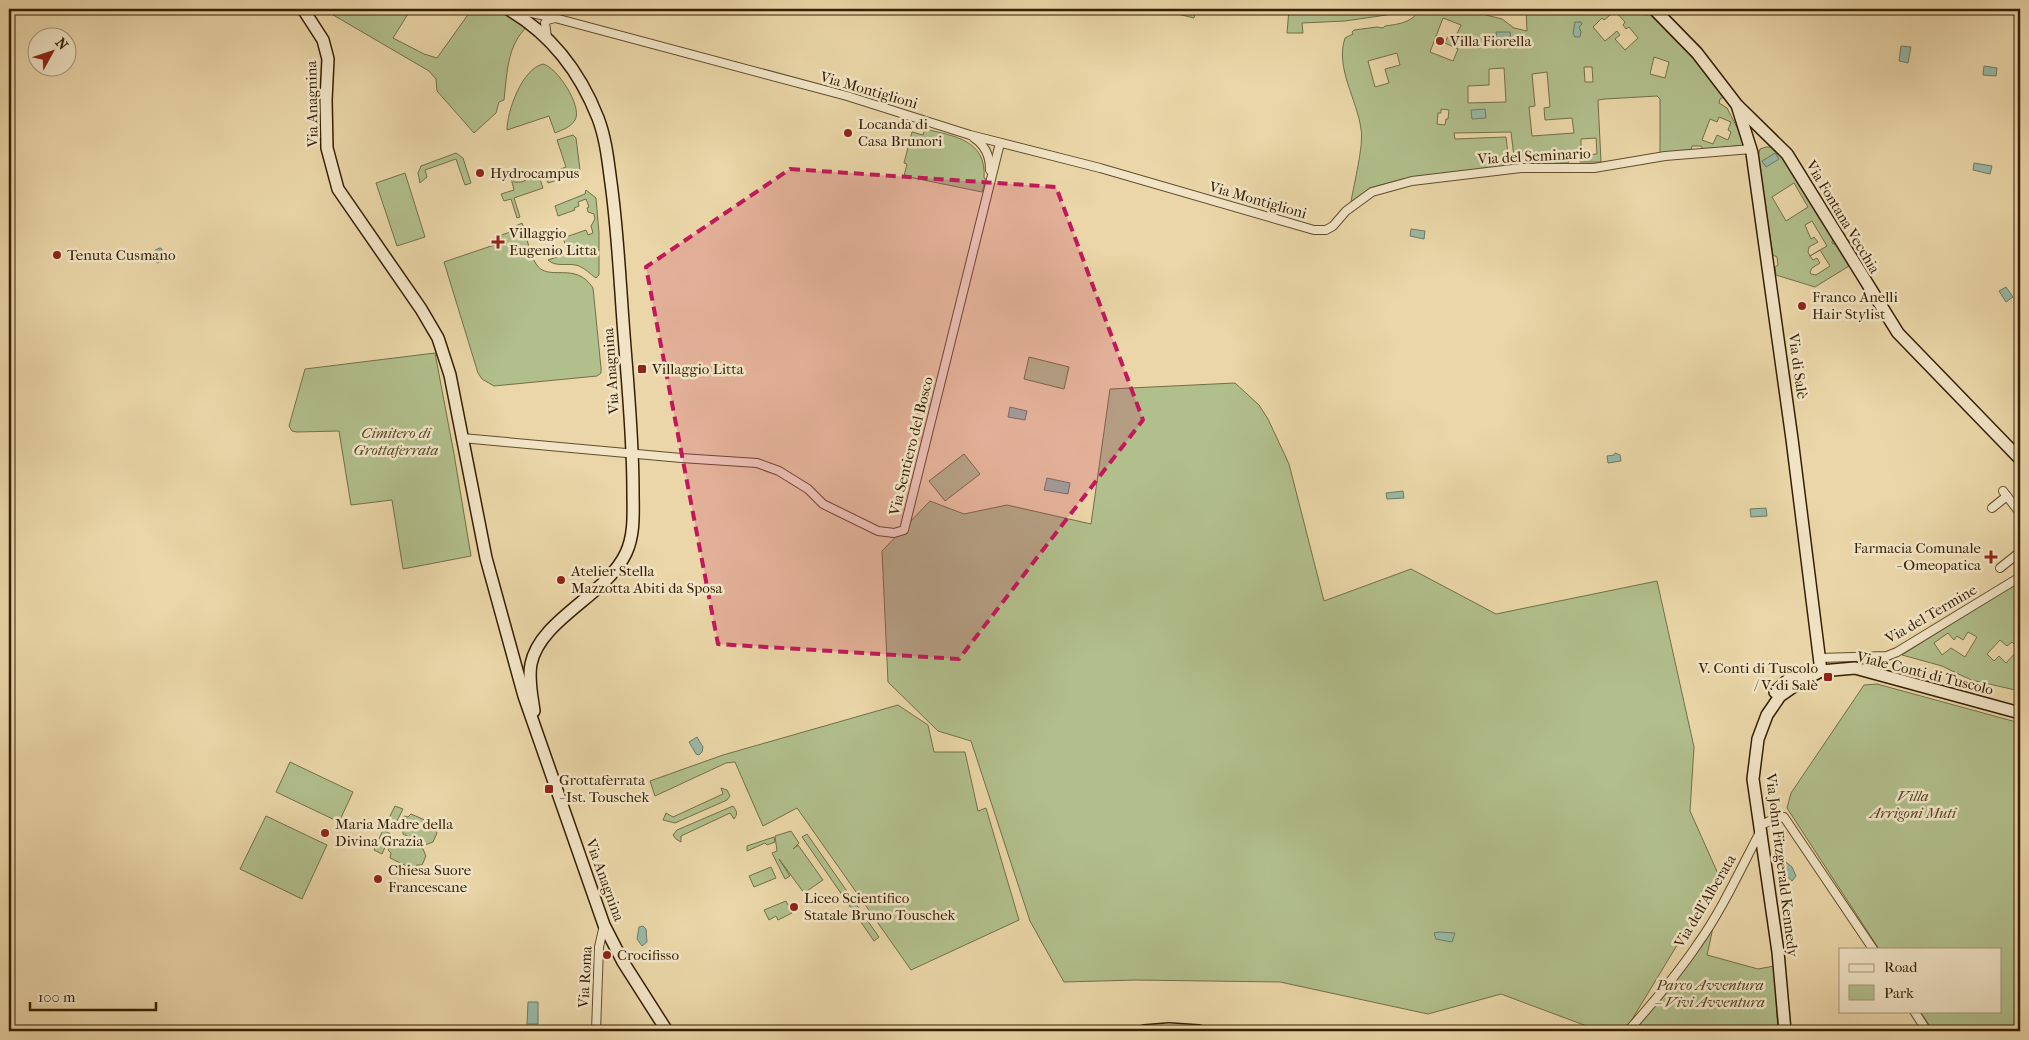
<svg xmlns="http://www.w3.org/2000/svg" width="2029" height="1040" font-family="'IM FELL French Canon',serif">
<rect width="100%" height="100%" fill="#ead6a8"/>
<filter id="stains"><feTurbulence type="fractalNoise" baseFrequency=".004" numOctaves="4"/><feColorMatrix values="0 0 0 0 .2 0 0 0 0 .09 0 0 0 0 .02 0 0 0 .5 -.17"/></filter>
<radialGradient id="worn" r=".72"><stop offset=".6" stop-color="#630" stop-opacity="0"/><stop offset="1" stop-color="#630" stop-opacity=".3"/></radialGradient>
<g fill="#b1bf8c" stroke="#736f46" fill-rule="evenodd">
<path d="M323,9H411L393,38L424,54L437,58L472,9H499L528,26C507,44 507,74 504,100L499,102L496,113L474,133L437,91L436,79L429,71Z"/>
<path d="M1157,9H1196L1194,18Z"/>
<path d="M1289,9H1407L1400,13L1345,21L1302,23L1303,33H1287Z"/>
<path d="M1420,9H1462L1502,19L1514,28L1527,31L1526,9H1640L1645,15L1652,14L1672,37L1675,36L1701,67L1724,97L1720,99L1719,103L1727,108L1746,145L1703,149L1701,146H1692L1691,150L1660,153V99L1657,96L1605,99L1598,100L1601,162H1580L1578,158L1570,159L1568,163L1524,164L1521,157H1514L1511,132L1454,133L1455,139L1506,137L1509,163L1505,166L1403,179L1370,188L1351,202C1354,183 1364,145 1361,129C1357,99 1335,68 1345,38L1353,34L1352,32L1354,30L1377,27L1383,28L1385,26C1399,24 1412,23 1420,9ZM1615,11L1625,22L1623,25L1626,29L1629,27L1638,38L1625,50L1615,39L1620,35L1617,31L1605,41L1593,27L1602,18L1604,20ZM1443,18L1461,25L1455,38L1448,36L1445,43L1458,49L1453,61L1430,52ZM1397,53L1400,65L1385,69L1389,83L1375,87L1368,61ZM1654,57L1669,62L1665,78L1650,74ZM1584,67H1592L1593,82H1585ZM1504,68L1506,102L1468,103V86L1489,85V69ZM1547,72L1550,107L1544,108L1545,120L1572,118L1574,133L1532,136L1529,107L1535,106L1532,74ZM1441,109L1449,110L1448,119H1446L1445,125L1437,124L1438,113H1441ZM1719,117L1731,122L1728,130L1731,132L1728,140L1717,135L1713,144L1702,140L1710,119L1717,122ZM1596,138L1597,154L1581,155V139Z"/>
<path d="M543,64C557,67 583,107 575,120C571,127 562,130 555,133L549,116L507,130C507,111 522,69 543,64Z"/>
<path d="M925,129C954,136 987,140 984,178L986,179L982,192L904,176L907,164L904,163L912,132L923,135Z"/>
<path d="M573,135L576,138L580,170L578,173L548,183L545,175L566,167L557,140Z"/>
<path d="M1766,147H1771L1780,152L1833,237L1832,243L1837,245L1849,266L1815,287L1776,275L1775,267L1778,265L1777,257L1773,255L1758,157L1760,149ZM1794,183L1808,207L1786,221L1772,197ZM1812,221L1827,246L1810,256L1808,252L1809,247L1818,242L1814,237L1811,239L1805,225ZM1820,250L1830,266L1816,275L1811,274L1810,272L1812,268L1820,263L1817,258L1813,260L1810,256Z"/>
<path d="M456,153L463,158L471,183L465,185L456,159L425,170L427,177L420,183L418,173L421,166Z"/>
<path d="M405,173L425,237L397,246L376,183Z"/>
<path d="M539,176L543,188L514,198L520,217L517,218L511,199L504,201L501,194L514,190L511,178H513L514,182H521Z"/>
<path d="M586,190L596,198L599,233V275L596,278C590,274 586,269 579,266C569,262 556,268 548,260L568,253L563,238L586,230L588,235L593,233L591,226L595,219L594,214L588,212L587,208L589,207L586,199L578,202L579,206L574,208L575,210L558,216L555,206L585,194Z"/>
<path d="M522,223C527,236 529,253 536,264C548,283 575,260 593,288L601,368V373L597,376L494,386L482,379L478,373L444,262L497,244L495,237L517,230L516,226Z"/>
<path d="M435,353L454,454L471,556L403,569L392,500L351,505L339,431L297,432L292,431L289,426L305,369Z"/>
<path d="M1029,357L1069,367L1064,389L1024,379Z"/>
<path d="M1235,383L1259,405L1268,419L1289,464L1324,601L1411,569L1496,614L1657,581L1694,747L1690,811L1719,876L1625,1031H1600L1501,994L1428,1014L1280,982L1135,980L1064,982L1030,921L971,741L938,731L888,682L882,551L930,501L964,514L1007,505L1091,524L1110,389Z"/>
<path d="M964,454L980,474L945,501L929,481Z"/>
<path d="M2020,581V691L1971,680L1942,666L1902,655ZM1968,632L1977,637L1965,657L1951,648L1942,655L1934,643L1948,633L1954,640L1957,636L1963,640ZM2000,640L2007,646L2012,642L2019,649L2006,663L1999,656L1994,661L1987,654Z"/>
<path d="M1877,684L2020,723V1031H1933L1920,1011H2000V949H1879L1787,808L1791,793L1864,685Z"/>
<path d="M898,705L928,725L934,752H965L978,811L986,808L1019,920L911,970L797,808L763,826L735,762L726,763L655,796L650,781L723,755Z"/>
<path d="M290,762L353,792L339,822L276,792Z"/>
<path d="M721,788L727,790L730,796L727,800L675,823L663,820L666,813L673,817L723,794Z"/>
<path d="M395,806L403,809L393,829L385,826Z"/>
<path d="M733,806C737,811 738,814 734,819L730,813L681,836V842L676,839L673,835L677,830Z"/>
<path d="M411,814L434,824V829L437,833L433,842L425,845L403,834V830L399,827L404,816L408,817Z"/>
<path d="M266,816L327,845L302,899L240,869Z"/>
<path d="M383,830L391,834L382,854L374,850Z"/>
<path d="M791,831L799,843L793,849L798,845L823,880L804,893L779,859L790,876L785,879L772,853L777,851L775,836Z"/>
<path d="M807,834L879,937L874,941L802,837Z"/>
<path d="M774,837L775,842L767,845L765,843L747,851V846Z"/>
<path d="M401,838L423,849L426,856L422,865H417L413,869L390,858L391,853L388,850L393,840L398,841Z"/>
<path d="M771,867L776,878L754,887L749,876Z"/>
<path d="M786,901L792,913L778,920L776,916L769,920L764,910Z"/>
<path d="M1714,923L1707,955L1758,969L1774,966L1778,1031H1629L1699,950Z"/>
</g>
<g fill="#98b9a7" stroke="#707b65">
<path d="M1575,22H1581L1582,24L1579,27L1581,32L1580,37H1575L1573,33Z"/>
<path d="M1496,32H1510L1511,42L1498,44Z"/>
<path d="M1901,46L1911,47L1908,63L1899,61Z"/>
<path d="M1984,66L1997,68L1996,76L1983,75Z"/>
<path d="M1485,109L1486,118L1472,119L1471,110Z"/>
<path d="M1775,153L1779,159L1766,167L1762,161Z"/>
<path d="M1974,163L1992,166L1990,174L1973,170Z"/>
<path d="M1411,229L1425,231L1424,239L1410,236Z"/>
<path d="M160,248L162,249L161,262L157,263L154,260L155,250Z"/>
<path d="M2006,287L2013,297L2006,302L1999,291Z"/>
<path d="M1010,407L1027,411L1025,420L1008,417Z"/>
<path d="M1615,453L1620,455L1621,461L1608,463L1607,456L1614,455Z"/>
<path d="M1047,478L1070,483L1068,494L1044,490Z"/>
<path d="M1403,491L1404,498L1387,499L1386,493Z"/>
<path d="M1766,508L1767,516L1751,517L1750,509Z"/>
<path d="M697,737L703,747L702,752L699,755L696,754L689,742Z"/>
<path d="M1786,862L1792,867L1796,876L1792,881L1785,875L1782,865Z"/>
<path d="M643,926L646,929L647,942L642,946L637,939L639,927Z"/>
<path d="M1439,932L1455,933L1452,942L1436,939L1434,933Z"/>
<path d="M528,1002H538V1024H527Z"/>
</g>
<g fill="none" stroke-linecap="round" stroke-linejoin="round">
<g stroke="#624d2b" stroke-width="10">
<g id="street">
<path d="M513,9L555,18L847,96L970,135L1100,168L1314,230H1326L1333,226L1346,211L1372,192L1412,181L1521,168H1594L1665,156L1752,149"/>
<path d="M547,37L545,23L547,20L555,18"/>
<path d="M974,138C985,145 990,157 990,170"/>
<path d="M462,438L681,458L757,463L779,471L808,489L823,504L878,531L894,533L904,530L1000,143"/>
<path d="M2003,491L2020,513"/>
<path d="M1992,508L2007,496"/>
<path d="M2000,568L2020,552"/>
<path d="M1819,658L1887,656L1897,652L2020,577"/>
<path d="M1761,825L1774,819L1784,817L1873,949"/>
<path d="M1914,1011L1927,1031"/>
<path d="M596,1031L599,947L604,925"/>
<path d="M1628,1031C1652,1004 1677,975 1697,945C1722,910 1740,870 1760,832"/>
<path d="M1793,1031H1801"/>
</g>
</g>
<g stroke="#351f01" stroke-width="14">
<g id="secondary">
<path d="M303,9L323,40L328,59L326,100L327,148L338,189L421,309L438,338L450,375L486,558L524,696L604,925L623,962L667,1031"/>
<path d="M508,9C551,34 580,72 598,118C606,139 608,161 611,183C618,233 620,284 624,335C628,387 633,439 633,491C633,511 635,534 626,553C606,596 540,619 531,664C528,679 532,696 534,711"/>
<path d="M1654,9L1697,53L1737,105L1752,153L1792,439L1821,671"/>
<path d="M1738,106L1787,154L1898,333L2020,459"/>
<path d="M1775,692L1791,677L1807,671"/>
<path d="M1144,1031L1169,1029L1199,1031"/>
<path d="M1785,1031L1778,952L1753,779L1758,739L1767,715L1780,696L1800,682L1821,671L1855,668L2020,713"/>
</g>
</g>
<use href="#street" stroke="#f1e4c6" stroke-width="8"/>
<use href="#secondary" stroke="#f1e4c6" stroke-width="11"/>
</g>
<path fill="#c2185b" fill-opacity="0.2" stroke="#c2185b" stroke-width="4" stroke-dasharray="10 6" stroke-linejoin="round" d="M790,169L1056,187L1143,420L959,659L718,644L646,267Z"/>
<g fill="#8f2418" stroke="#f1e4c6" stroke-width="2">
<circle cx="1440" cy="41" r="5"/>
<circle cx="848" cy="133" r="5"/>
<circle cx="480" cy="173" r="5"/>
<path d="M495.5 234.5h5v5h5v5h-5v5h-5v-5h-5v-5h5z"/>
<circle cx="57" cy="255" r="5"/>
<circle cx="1802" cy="306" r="5"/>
<rect x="637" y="364" width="10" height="10" rx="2.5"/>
<path d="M1988.5 549.5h5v5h5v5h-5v5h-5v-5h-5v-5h5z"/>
<circle cx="561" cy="580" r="5"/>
<rect x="1823" y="672" width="10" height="10" rx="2.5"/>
<rect x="544" y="784" width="10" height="10" rx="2.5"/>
<circle cx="325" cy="833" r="5"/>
<circle cx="378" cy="879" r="5"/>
<circle cx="794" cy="907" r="5"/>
<circle cx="607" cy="955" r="5"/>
</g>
<g text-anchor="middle" stroke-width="5" stroke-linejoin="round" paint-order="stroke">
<g font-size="15" fill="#351f01" stroke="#f1e4c6" text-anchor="start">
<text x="1450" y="46">Villa Fiorella</text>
<text x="858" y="129">Locanda di<tspan x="858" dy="17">Casa Brunori</tspan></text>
<text x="490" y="178">Hydrocampus</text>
<text x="509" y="238">Villaggio<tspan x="509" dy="17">Eugenio Litta</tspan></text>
<text x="67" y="260">Tenuta Cusmano</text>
<text x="1812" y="302">Franco Anelli<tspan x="1812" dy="17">Hair Stylist</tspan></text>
<text x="652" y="374">Villaggio Litta</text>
<text x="1981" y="553" text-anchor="end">Farmacia Comunale<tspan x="1981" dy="17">- Omeopatica</tspan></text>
<text x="571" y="576">Atelier Stella<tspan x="571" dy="17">Mazzotta Abiti da Sposa</tspan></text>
<text x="1818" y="673" text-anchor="end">V. Conti di Tuscolo<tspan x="1818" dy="17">/ V. di Salè</tspan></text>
<text x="559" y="785">Grottaferrata<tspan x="559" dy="17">- Ist. Touschek</tspan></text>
<text x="335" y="829">Maria Madre della<tspan x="335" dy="17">Divina Grazia</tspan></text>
<text x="388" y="875">Chiesa Suore<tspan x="388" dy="17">Francescane</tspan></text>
<text x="804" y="903">Liceo Scientifico<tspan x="804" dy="17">Statale Bruno Touschek</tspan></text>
<text x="617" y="960">Crocifisso</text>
</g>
<g font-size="15" fill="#351f01" stroke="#f1e4c6">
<text transform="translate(869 90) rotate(16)" y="5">Via Montiglioni</text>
<text transform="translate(312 104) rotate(-91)" y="5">Via Anagnina</text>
<text transform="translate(1534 156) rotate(-3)" y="5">Via del Seminario</text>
<text transform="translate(1258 200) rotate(16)" y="5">Via Montiglioni</text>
<text transform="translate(1843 217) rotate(59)" y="5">Via Fontana Vecchia</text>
<text transform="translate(1798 366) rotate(82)" y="5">Via di Salè</text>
<text transform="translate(611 371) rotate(-94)" y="5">Via Anagnina</text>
<text transform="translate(911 446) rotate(-76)" y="5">Via Sentiero del Bosco</text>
<text transform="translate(1931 614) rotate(-30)" y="5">Via del Termine</text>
<text transform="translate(1925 673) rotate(14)" y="5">Viale Conti di Tuscolo</text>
<text transform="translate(1782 865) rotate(83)" y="5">Via John Fitzgerald Kennedy</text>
<text transform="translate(605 880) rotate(70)" y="5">Via Anagnina</text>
<text transform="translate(1705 901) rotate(-59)" y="5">Via dell'Alberata</text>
<text transform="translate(585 977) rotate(-87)" y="5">Via Roma</text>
</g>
<g font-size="15" font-style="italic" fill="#544724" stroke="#f1e4c6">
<text x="396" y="438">Cimitero di<tspan x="396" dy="17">Grottaferrata</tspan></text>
<text x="1913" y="801">Villa<tspan x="1913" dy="17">Arrigoni Muti</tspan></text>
<text x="1710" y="990">Parco Avventura<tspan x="1710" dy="17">– Vivi Avventura</tspan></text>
</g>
</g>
<rect width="2029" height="1040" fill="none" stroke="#ead6a8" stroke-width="30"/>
<rect x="10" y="10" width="2009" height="1020" fill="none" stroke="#351f01" stroke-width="2.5"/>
<rect x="15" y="15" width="1999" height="1010" fill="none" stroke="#351f01"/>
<rect x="1839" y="948" width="162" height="65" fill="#f1e4c6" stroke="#a69577"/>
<rect x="1849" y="964" width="25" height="8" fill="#f1e4c6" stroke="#a69577"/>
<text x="1884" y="972" font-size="15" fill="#351f01">Road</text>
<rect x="1849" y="985" width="25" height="15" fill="#b1bf8c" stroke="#a69577"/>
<text x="1884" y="998" font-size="15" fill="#351f01">Park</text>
<g transform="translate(52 52) rotate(50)"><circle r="24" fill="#f1e4c6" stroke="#a69577"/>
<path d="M0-4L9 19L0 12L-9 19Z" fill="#8f2418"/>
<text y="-8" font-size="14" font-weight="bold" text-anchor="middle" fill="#351f01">N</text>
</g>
<path d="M30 1002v8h126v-8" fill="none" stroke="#351f01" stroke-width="2.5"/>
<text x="38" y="1002" font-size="15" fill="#351f01" stroke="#f1e4c6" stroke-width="4" paint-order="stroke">100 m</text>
<rect width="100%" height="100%" filter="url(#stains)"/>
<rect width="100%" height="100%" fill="url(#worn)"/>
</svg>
